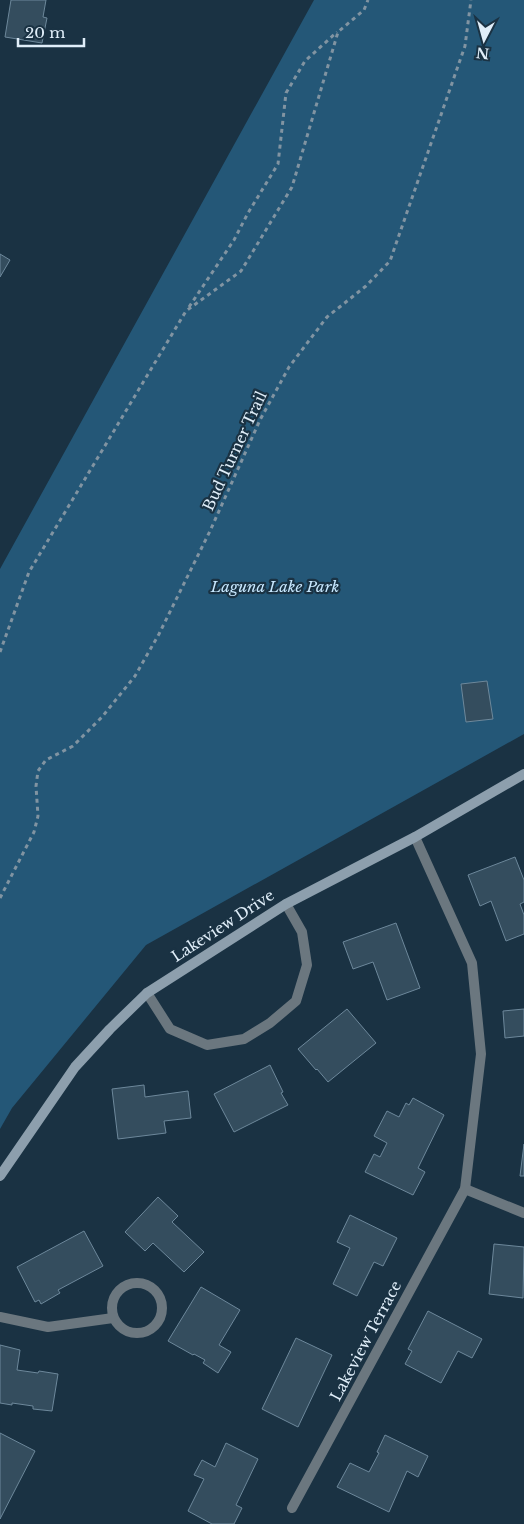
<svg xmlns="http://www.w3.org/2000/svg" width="524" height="1524" font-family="'Libre Baskerville',serif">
<rect width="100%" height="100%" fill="#1a3243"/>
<path fill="#245777" d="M314,0H524V734L146,945L12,1108L0,1129V569Z"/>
<g fill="#344d5e" stroke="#6d889b">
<path d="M11,0H46L43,17L47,18L42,43L5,37Z"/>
<path d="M0,254L10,260L0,277Z"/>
<path d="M487,681L493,719L466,722L461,684Z"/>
<path d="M515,857L524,880V902L520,904L524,915V934L506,941L491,901L480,906L468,875Z"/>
<path d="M396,923L420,988L387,1000L373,962L353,969L343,942Z"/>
<path d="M347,1009L376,1043L328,1082L317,1069L316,1070L298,1049Z"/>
<path d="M524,1009V1036L505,1038L503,1011Z"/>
<path d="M270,1065L283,1092L281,1093L288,1105L234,1132L214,1094Z"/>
<path d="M144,1085L145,1097L188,1091L191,1118L164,1121L166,1133L118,1139L112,1089Z"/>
<path d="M413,1098L444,1115L418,1168L425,1172L413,1195L365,1172L374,1154L380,1157L387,1143L374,1136L387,1111L399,1117L406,1103L409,1105Z"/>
<path d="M524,1144V1176H520Z"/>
<path d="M158,1197L178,1216L172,1222L204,1252L184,1272L153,1243L145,1251L125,1232Z"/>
<path d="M350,1215L397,1238L383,1266L374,1262L357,1296L333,1284L350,1248L337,1242Z"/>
<path d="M84,1231L103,1266L58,1290L60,1293L41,1304L39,1300L35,1302L17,1267Z"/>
<path d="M494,1244L524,1247L523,1298L489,1294Z"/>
<path d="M201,1287L240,1310L219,1345L231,1352L218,1373L203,1363L205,1360L194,1354L193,1355L168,1341Z"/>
<path d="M428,1311L482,1339L472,1358L458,1351L441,1383L405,1364L412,1351L408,1349Z"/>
<path d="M296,1338L332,1355L298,1427L262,1409Z"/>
<path d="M0,1345L20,1350L17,1370L38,1373L39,1371L58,1374L52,1411L33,1409V1406L12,1403V1405L0,1403Z"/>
<path d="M0,1433L35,1451L0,1519Z"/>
<path d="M385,1435L428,1456L418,1477L407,1471L389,1512L337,1487L350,1463L369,1472L379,1453L377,1452Z"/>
<path d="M226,1443L258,1459L236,1505L242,1508L234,1524H212L188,1511L204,1479L194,1475L202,1460L215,1467Z"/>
</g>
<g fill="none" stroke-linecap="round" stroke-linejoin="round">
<g stroke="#8194a2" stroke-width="3" stroke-dasharray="4 4" stroke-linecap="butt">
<path d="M189,307L234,240L248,213L278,164L286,93L305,61L337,32"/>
<path d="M0,652L29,572L186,311L241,271L292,187L338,32L364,10L368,0"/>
<path d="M0,898L34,832L38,816L36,786L38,771L46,760L73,746L102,717L135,676L159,634L210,531L260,420L289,367L327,317L366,286L390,261L465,46L471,0"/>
</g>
<g stroke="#6b777f" stroke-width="10">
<path d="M147,993L170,1029L207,1045L244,1039L270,1023L296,1001L307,965L302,932L286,904"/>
<path d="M465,1189L524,1213"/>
<circle cx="137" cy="1308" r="25"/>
<path d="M0,1317L48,1327L113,1318"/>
<path d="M292,1508L465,1189L481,1054L472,963L415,837"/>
</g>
<path stroke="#8d9fad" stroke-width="10" d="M0,1176L75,1067L110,1029L147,993L286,904L415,837L524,774"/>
</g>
<g text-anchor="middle" stroke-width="4.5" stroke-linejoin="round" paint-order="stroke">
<g font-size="15" fill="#e0eef9" stroke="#1a3243">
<text transform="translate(235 451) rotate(-65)" y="5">Bud Turner Trail</text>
<text transform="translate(223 926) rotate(-33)" y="5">Lakeview Drive</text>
<text transform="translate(366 1341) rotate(-62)" y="5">Lakeview Terrace</text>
</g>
<g font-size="15" font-style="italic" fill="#c8e8ff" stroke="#1a3243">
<text x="275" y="592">Laguna Lake Park</text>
</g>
</g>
<g transform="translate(484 40) rotate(186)" stroke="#1a3243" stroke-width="4" paint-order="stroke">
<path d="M0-4L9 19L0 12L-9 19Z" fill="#e0eef9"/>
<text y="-8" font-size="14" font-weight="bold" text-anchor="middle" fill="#e0eef9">N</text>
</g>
<path d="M18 38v8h66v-8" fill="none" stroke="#e0eef9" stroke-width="2.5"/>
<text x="25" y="38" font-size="15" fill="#e0eef9" stroke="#1a3243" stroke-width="4" paint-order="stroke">20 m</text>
</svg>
